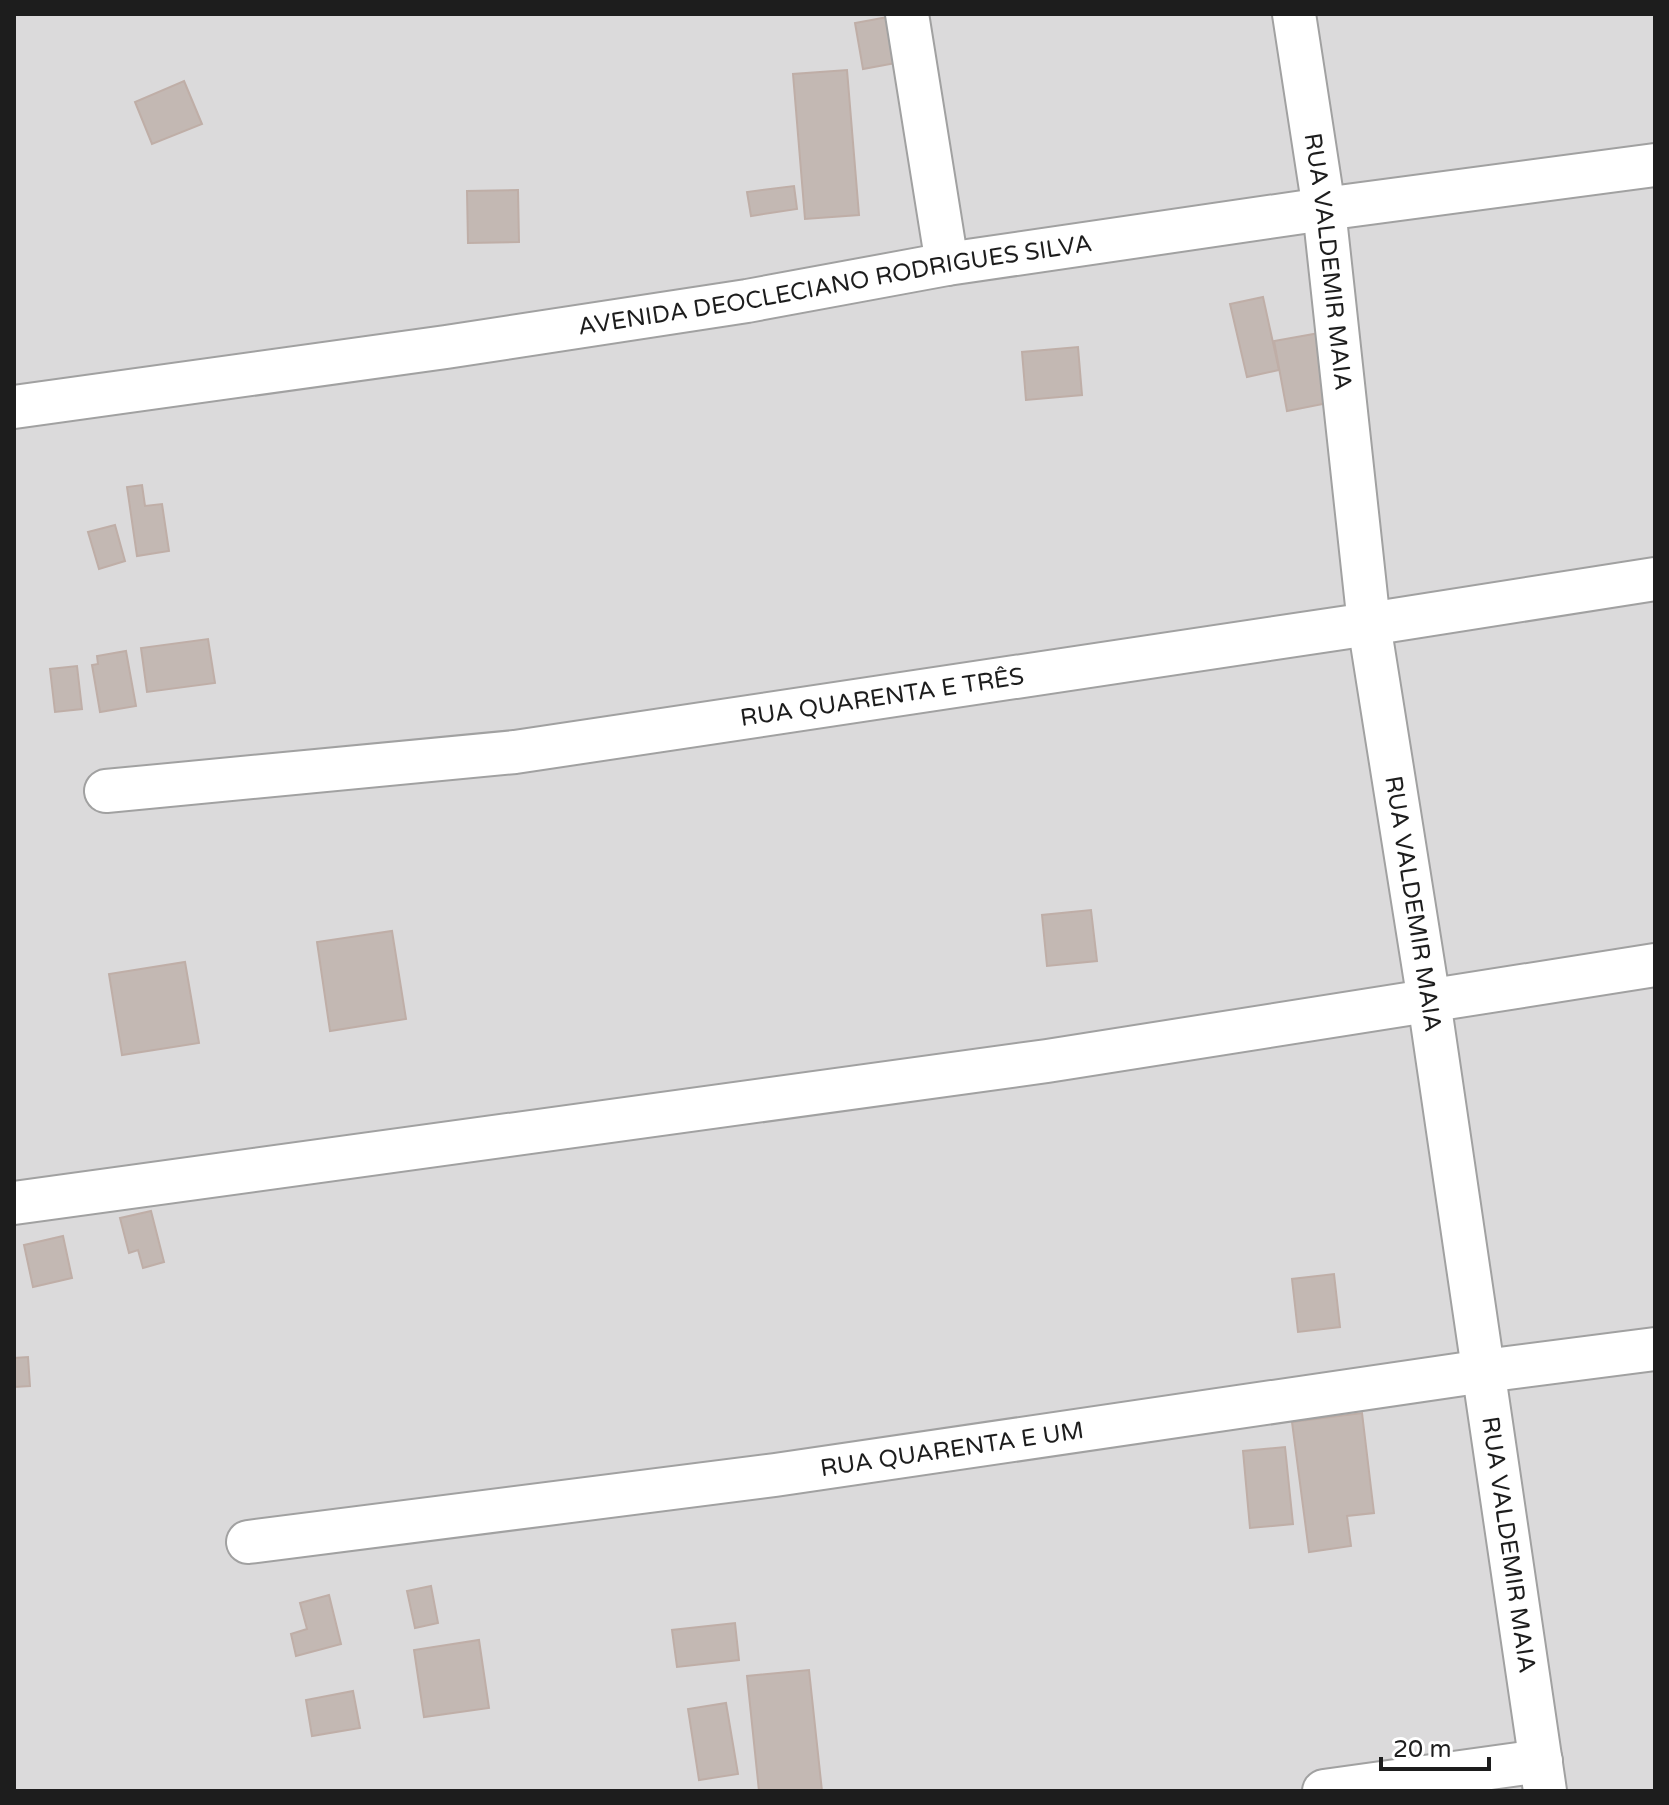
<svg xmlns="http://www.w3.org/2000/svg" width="1669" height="1805" font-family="'Varela Round',sans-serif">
<rect width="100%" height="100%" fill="#eee9e4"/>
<rect fill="#dbdadb" x="14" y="14" width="1641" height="1777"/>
<g fill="#c3b8b3" stroke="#bfaea7" stroke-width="2">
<path d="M904,14L912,60L863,69L855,23Z"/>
<path d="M847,70L859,215L805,219L793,74Z"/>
<path d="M184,81L202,124L152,144L135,102Z"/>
<path d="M794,186L797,209L751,216L747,192Z"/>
<path d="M518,190L519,242L468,243L467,191Z"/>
<path d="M1263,297L1279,370L1247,377L1230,304Z"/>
<path d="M1325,332L1338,401L1287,411L1274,341Z"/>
<path d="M1078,347L1082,395L1026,400L1022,352Z"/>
<path d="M142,485L145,506L162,504L169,551L137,556L127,487Z"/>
<path d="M115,525L125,561L99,569L88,532Z"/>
<path d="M208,639L215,683L147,692L141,648Z"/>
<path d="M126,651L136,706L100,712L92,665L98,664L97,656Z"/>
<path d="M77,666L82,709L55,712L50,669Z"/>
<path d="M1091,910L1097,961L1047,966L1042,915Z"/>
<path d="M392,931L406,1019L330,1031L317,942Z"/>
<path d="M185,962L199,1043L122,1055L109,974Z"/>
<path d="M151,1211L164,1262L143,1268L138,1250L129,1253L120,1218Z"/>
<path d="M63,1236L72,1278L33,1287L24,1245Z"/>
<path d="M1334,1274L1340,1327L1298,1332L1292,1279Z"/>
<path d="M28,1357L30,1386L14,1387V1358Z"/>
<path d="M1362,1413L1374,1513L1347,1516L1351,1546L1309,1552L1292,1422Z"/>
<path d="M1285,1447L1293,1524L1250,1528L1243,1451Z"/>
<path d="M431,1586L438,1623L415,1628L407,1591Z"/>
<path d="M329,1595L341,1644L296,1656L291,1634L307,1629L300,1603Z"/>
<path d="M735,1623L739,1660L677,1667L672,1630Z"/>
<path d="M479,1640L489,1708L424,1717L414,1650Z"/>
<path d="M809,1670L822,1791H759L747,1676Z"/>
<path d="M353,1691L360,1728L312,1736L306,1700Z"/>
<path d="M726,1703L738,1774L699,1780L688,1709Z"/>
</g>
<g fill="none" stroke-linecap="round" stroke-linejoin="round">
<g stroke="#a1a1a1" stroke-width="46">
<g id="street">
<path d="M907,14L947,264"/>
<path id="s1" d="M1294,14L1324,209L1369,624L1429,1001L1545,1791"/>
<path id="s2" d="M14,407L446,347L747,301L947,264L1324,209L1655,165"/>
<path id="s3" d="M106,791L515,752L1369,624L1655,579"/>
<path d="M14,1203L1047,1061L1655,965"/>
<path id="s4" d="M248,1542L775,1475L1484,1371L1655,1349"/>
<path d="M1324,1791L1541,1761"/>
</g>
</g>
<use href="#street" stroke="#fff" stroke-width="42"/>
</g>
<g text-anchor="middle" stroke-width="6" stroke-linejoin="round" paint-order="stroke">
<g font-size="24" fill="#1d1d1d" stroke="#fff">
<text dy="8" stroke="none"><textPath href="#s1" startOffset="250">RUA VALDEMIR MAIA</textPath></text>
<text dy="8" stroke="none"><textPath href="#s2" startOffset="830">AVENIDA DEOCLECIANO RODRIGUES SILVA</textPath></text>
<text dy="8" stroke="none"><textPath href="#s3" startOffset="782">RUA QUARENTA E TRÊS</textPath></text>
<text dy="8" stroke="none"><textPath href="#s1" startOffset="898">RUA VALDEMIR MAIA</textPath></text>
<text dy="8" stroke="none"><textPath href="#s4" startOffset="710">RUA QUARENTA E UM</textPath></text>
<text dy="8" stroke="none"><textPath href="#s1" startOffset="1546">RUA VALDEMIR MAIA</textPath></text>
</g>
</g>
<rect width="1669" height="1805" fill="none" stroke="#1d1d1d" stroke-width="32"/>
<path d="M1381 1757v12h108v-12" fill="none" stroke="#1d1d1d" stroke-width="4"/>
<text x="1393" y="1757" font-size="24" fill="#1d1d1d" stroke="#ffffff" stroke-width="6" paint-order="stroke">20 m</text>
</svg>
